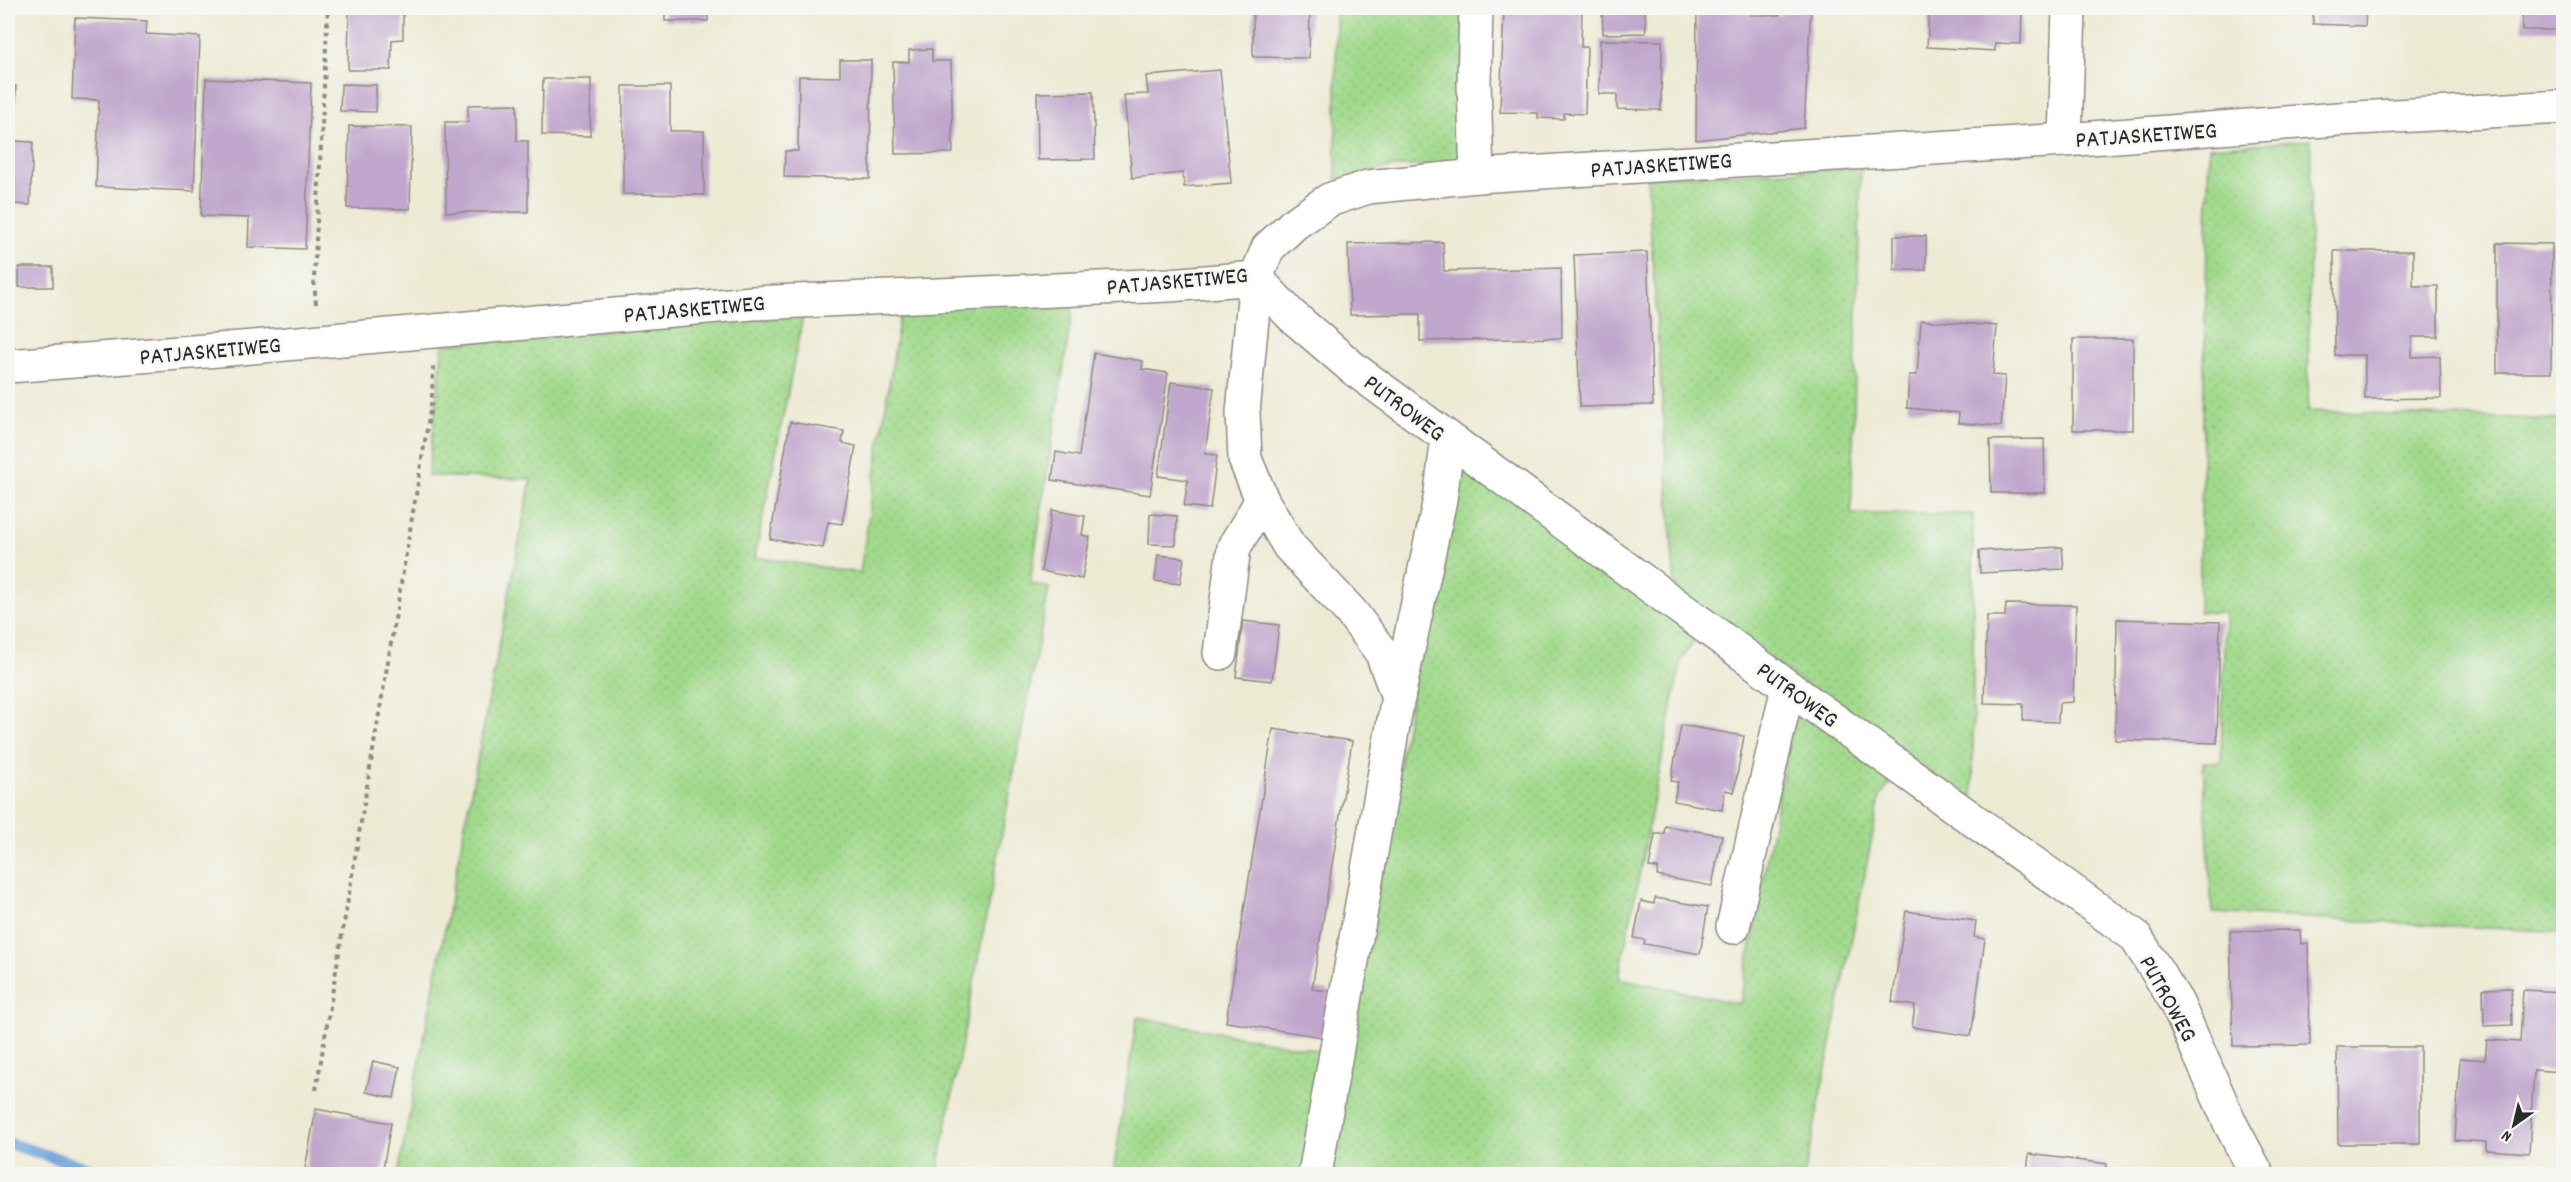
<svg xmlns="http://www.w3.org/2000/svg" width="2571" height="1182" font-family="Dekko,sans-serif">
<defs>
<pattern id="grass-dots" width="8" height="8" patternUnits="userSpaceOnUse" patternTransform="scale(1.5)"><rect width="8" height="8" fill="#a0d98b"/><path d="M2 2h.1M6 6h.1" fill="none" stroke="#8aba78" stroke-width="1.8" stroke-linecap="round"/></pattern>
</defs>
<rect width="100%" height="100%" fill="#f6f6f2"/>
<filter id="ink" filterUnits="userSpaceOnUse"><feTurbulence type="fractalNoise" baseFrequency=".0167" numOctaves="2"/><feDisplacementMap in="SourceGraphic" scale="12" xChannelSelector="R" yChannelSelector="G"/><feConvolveMatrix kernelMatrix="1 2 1 2 8 2 1 2 1" color-interpolation-filters="sRGB"/></filter>
<filter id="wash" filterUnits="userSpaceOnUse"><feTurbulence type="fractalNoise" baseFrequency=".008" numOctaves="4" result="noise"/><feDisplacementMap in="SourceGraphic" scale="24" xChannelSelector="R" yChannelSelector="G"/><feGaussianBlur stdDeviation="1.35" result="paint"/><feColorMatrix in="noise" values="0 0 0 0 0 0 0 0 0 0 0 0 0 0 0 0 0 1.4 0 .05"/><feComposite in="paint" operator="in"/></filter>
<g filter="url(#wash)">
<rect width="100%" height="100%" fill="#edead4"/>
<g fill="url(#grass-dots)" stroke="#66825b" stroke-width="1.5">
<path d="M1336,8H1471L1466,166C1414,165 1385,162 1336,185Z"/>
<path d="M2311,140L2308,411L2563,420V932L2212,913L2203,762H2221L2225,613L2199,612L2209,147Z"/>
<path d="M1861,168L1851,514H1973V804L1675,591L1647,177Z"/>
<path d="M1075,294L1030,583L1049,588L937,1174H398L531,479L428,476L443,344L803,316L755,557L860,573L901,308Z"/>
<path d="M1455,455L1699,634L1681,661L1619,978L1740,1004L1791,728L1803,709L1895,777L1880,797L1805,1174H1113L1137,1017L1347,1056Z"/>
</g>
<g fill="none" stroke-linecap="round" stroke-linejoin="round">
<path stroke="#699dd5" stroke-width="12" d="M8,1143L106,1174"/>
</g>
<g id="blocks">
<g fill="#c0a6cc">
<path d="M8,8H12L11,41H8Z"/>
<path d="M349,8H403V39L392,40L391,70H348Z"/>
<rect x="665" y="8" width="43" height="13"/>
<path d="M1253,8H1310L1309,58L1253,57Z"/>
<path d="M1504,8H1582L1581,47H1587L1585,114L1564,113V119L1538,118V113L1500,112Z"/>
<path d="M1602,8H1645L1646,33L1603,34Z"/>
<path d="M1697,8H1750L1751,15H1780V8H1811L1804,128L1696,140Z"/>
<path d="M1929,8H2022L2021,44L1995,43V51L1927,47Z"/>
<path d="M2313,8H2366L2365,26L2313,24Z"/>
<rect x="2522" y="8" width="42" height="22"/>
<path d="M75,18L147,21L146,34L200,37L194,191L96,187L99,100L72,99Z"/>
<path d="M1600,40L1662,41L1661,110L1617,109V94H1599Z"/>
<path d="M932,49V61H951L953,153L895,154L893,62H909V50Z"/>
<path d="M840,60H871L870,179L784,177L785,151H798L799,76L840,77Z"/>
<path d="M1220,70L1231,183L1184,187L1183,173L1132,178L1124,95L1148,94L1146,76Z"/>
<path d="M206,79L311,83L305,249L248,247L249,218L201,216Z"/>
<path d="M543,79H591L590,136L542,135Z"/>
<path d="M341,84L376,85V112L340,111Z"/>
<path d="M8,85L16,86L14,141L33,142L30,205L13,204V216L8,215Z"/>
<path d="M623,86H670V131H704V195L623,194Z"/>
<path d="M1093,92L1095,159L1038,160L1037,93Z"/>
<path d="M517,104V141H528V212H446L445,122H468V105Z"/>
<path d="M349,126L412,127L410,209L347,208Z"/>
<rect x="1894" y="236" width="32" height="34"/>
<path d="M1443,242L1444,271L1561,268L1562,338L1420,341V314L1350,315L1348,244Z"/>
<path d="M2497,243L2552,244L2551,373H2497Z"/>
<path d="M2334,251H2413V286H2438V337H2412V357L2440,356L2441,398L2365,399V355H2335Z"/>
<path d="M1647,252L1653,405L1580,407L1574,255Z"/>
<rect x="19" y="267" width="34" height="20"/>
<path d="M1921,320L1997,326L1993,375L2005,376L2001,426L1958,423L1959,413L1907,408L1909,375H1917Z"/>
<rect x="2073" y="339" width="60" height="91"/>
<path d="M1094,353L1143,361L1142,369L1168,373L1150,495L1052,480L1056,452L1079,456Z"/>
<path d="M1171,382L1214,388L1205,454L1217,455L1210,509L1184,506L1188,480L1158,476Z"/>
<path d="M790,422L844,431L842,443L856,446L842,524L828,522L823,548L770,539Z"/>
<path d="M2044,439L2045,493H1991L1990,440Z"/>
<path d="M1052,510L1085,516L1082,535L1090,537L1082,579L1041,571Z"/>
<path d="M1150,514L1177,516L1176,545L1149,544Z"/>
<path d="M2062,547L2064,569L1980,573L1979,551Z"/>
<path d="M1158,555L1184,558L1180,584L1155,581Z"/>
<path d="M2006,604L2076,605L2073,702L2059,703L2058,722L2023,721V704L1984,703L1987,616H2005Z"/>
<path d="M2117,619L2220,622L2217,743L2115,740Z"/>
<path d="M1243,621L1279,625L1272,681L1236,677Z"/>
<path d="M1681,725L1744,736L1734,792L1725,790L1722,810L1674,801L1678,782L1671,781Z"/>
<path d="M1273,729L1352,741L1312,989L1330,991L1322,1037L1226,1022Z"/>
<path d="M1665,826L1722,835L1712,886L1657,876L1658,868L1649,867L1655,834H1664Z"/>
<path d="M1655,898L1708,907L1700,954L1644,944L1645,940L1634,938L1641,901L1654,904Z"/>
<path d="M1906,911L1976,921L1974,937L1985,939L1971,1036L1912,1027L1915,1006L1892,1002Z"/>
<path d="M2300,930L2301,944L2308,943L2310,1045L2233,1046L2230,931Z"/>
<path d="M2511,988L2512,1025L2484,1026L2483,989Z"/>
<path d="M2523,990L2564,992V1072L2534,1070L2529,1153L2486,1150V1142L2455,1140L2460,1058L2485,1060L2487,1040L2520,1042Z"/>
<path d="M2337,1047H2420V1144H2338Z"/>
<path d="M373,1061L400,1067L394,1098L366,1092Z"/>
<path d="M316,1109L391,1123L382,1174H304Z"/>
<path d="M2029,1154L2107,1164L2105,1174H2027Z"/>
</g>
</g>
</g>
<g filter="url(#ink)">
<use href="#blocks" fill-opacity="0" stroke="#8c8a80" stroke-width="1.5"/>
<g fill="none" stroke-linecap="round" stroke-linejoin="round">
<g stroke="#8c8a80" stroke-width="36">
<g id="minor">
<path d="M1476,8L1474,83L1477,176"/>
<path d="M2065,140L2069,8"/>
<path d="M1256,278L1291,315L1354,369L1788,687L2135,936L2177,1003L2231,1125L2257,1174"/>
<path d="M1256,278L1243,412L1245,459L1262,500L1289,546L1351,612L1382,653L1398,697"/>
<path d="M8,366L218,350L752,303L1169,285L1256,278L1268,248L1294,224L1329,200L1368,187L1477,176L2065,140L2338,119L2564,107"/>
<path d="M1220,653L1234,547L1262,500"/>
<path d="M1733,927L1788,687"/>
<path d="M1315,1174L1398,697L1440,499L1448,438"/>
</g>
</g>
<g stroke="#8c8a80" stroke-width="4" stroke-dasharray="4.5 4.5" stroke-linecap="butt">
<path d="M316,304L314,280L328,8"/>
<path d="M316,1090L432,399L433,367"/>
</g>
<use href="#minor" stroke="#fff" stroke-width="33"/>
</g>
</g>
<g text-anchor="middle" stroke-width="4.5" stroke-linejoin="round" paint-order="stroke">
<g font-size="24" fill="#2b2b2b" stroke="#f6f6f2">
<text transform="translate(2146 134) rotate(-4)" y="8">PATJASKETIWEG</text>
<text transform="translate(1661 164) rotate(-4)" y="8">PATJASKETIWEG</text>
<text transform="translate(1177 280) rotate(-5)" y="8">PATJASKETIWEG</text>
<text transform="translate(694 308) rotate(-5)" y="8">PATJASKETIWEG</text>
<text transform="translate(210 350) rotate(-5)" y="8">PATJASKETIWEG</text>
<text transform="translate(1405 407) rotate(37)" y="8">PUTROWEG</text>
<text transform="translate(1798 694) rotate(36)" y="8">PUTROWEG</text>
<text transform="translate(2169 998) rotate(61)" y="8">PUTROWEG</text>
</g>
</g>
<rect width="2571" height="1182" fill="none" stroke="#f6f6f2" stroke-width="30"/>
<g transform="translate(2514 1125) rotate(214)" stroke="#f6f6f2" stroke-width="4.5" paint-order="stroke">
<path d="M0-4.5L10 22L0 15L-10 22Z" fill="#2b2b2b"/>
<text y="-9" font-size="16" font-weight="bold" text-anchor="middle" fill="#2b2b2b">N</text>
</g>
</svg>
